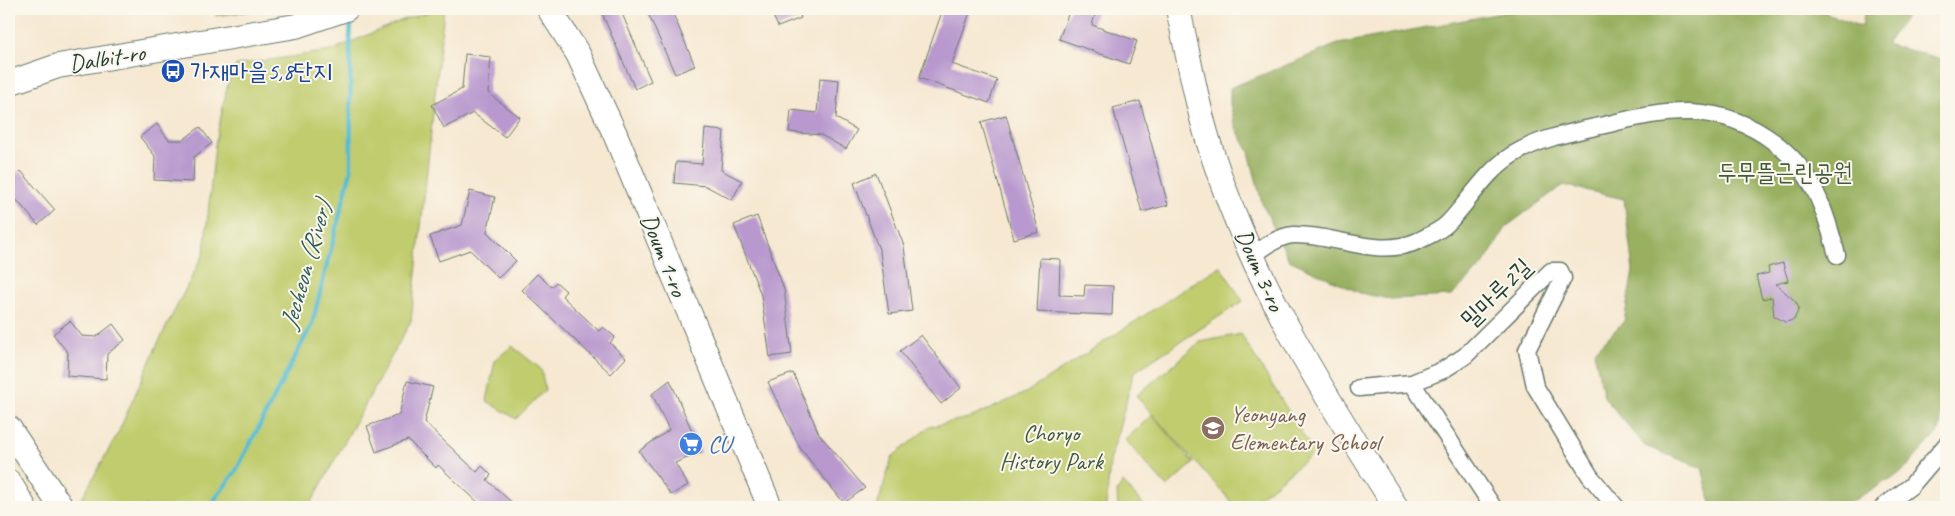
<svg xmlns="http://www.w3.org/2000/svg" width="1955" height="516" font-family="Caveat,'Poor Story',sans-serif">
<rect width="100%" height="100%" fill="#fbf7ec"/>
<filter id="ink" filterUnits="userSpaceOnUse"><feTurbulence type="fractalNoise" baseFrequency=".02" numOctaves="2"/><feDisplacementMap in="SourceGraphic" scale="10" xChannelSelector="R" yChannelSelector="G"/><feConvolveMatrix kernelMatrix="1 2 1 2 8 2 1 2 1" color-interpolation-filters="sRGB"/></filter>
<filter id="wash" filterUnits="userSpaceOnUse"><feTurbulence type="fractalNoise" baseFrequency=".0096" numOctaves="4" result="noise"/><feDisplacementMap in="SourceGraphic" scale="20" xChannelSelector="R" yChannelSelector="G"/><feGaussianBlur stdDeviation="1.12" result="paint"/><feColorMatrix in="noise" values="0 0 0 0 0 0 0 0 0 0 0 0 0 0 0 0 0 1.4 0 .05"/><feComposite in="paint" operator="in"/></filter>
<g filter="url(#wash)">
<rect width="100%" height="100%" fill="#f6e8d1"/>
<g fill="#c0cc6d" stroke="#708450">
<path d="M218,9H265L216,16Z"/>
<path d="M440,9H444L411,321L309,507H79L78,505L119,431L157,345L204,253L215,145L228,83L236,65L330,51L405,19Z"/>
<path d="M1220,266L1243,301L1134,372L1110,462L1106,507H877L892,457L929,427L972,417L1027,392Z"/>
<path d="M1241,334L1314,453L1247,507H1236L1136,396L1200,342Z"/>
<path d="M512,346L541,369L545,390L516,419L487,401L495,360Z"/>
<path d="M1152,415L1194,463L1167,487L1125,440Z"/>
<path d="M1123,482L1145,507H1118L1117,491Z"/>
</g>
<path fill="#98b060" stroke="#5c764a" d="M1522,9H1816L1862,27L1865,9H1912L1886,44L1946,60V395L1939,431L1902,472L1842,507H1712L1702,468L1645,446L1604,397L1594,352L1624,321L1633,271L1624,199L1563,185L1507,226L1483,265L1451,296L1389,299L1360,293L1289,260L1262,203L1249,152L1236,128L1230,104V88L1338,44Z"/>
<g fill="none" stroke-linecap="round" stroke-linejoin="round">
<path stroke="#53bbd0" stroke-width="4.5" d="M209,507L236,471L312,324L351,170L350,36L352,15"/>
</g>
<g id="blocks">
<g fill="#b898ce">
<path d="M600,9H620L651,81L635,89Z"/>
<path d="M646,9H671L695,66L675,74Z"/>
<path d="M770,9H798L801,18L778,27Z"/>
<path d="M943,9H971L952,64L997,80L989,103L919,78Z"/>
<path d="M1070,9H1097L1092,25L1137,41L1129,64L1059,39Z"/>
<path d="M465,54L491,57L488,93L520,117L505,137L473,113L444,128L432,105L462,89Z"/>
<path d="M820,78L839,80L836,118L857,130L846,149L821,135L789,132L791,110L817,113Z"/>
<path d="M1140,101L1168,205L1142,212L1113,108Z"/>
<path d="M1006,115L1039,232L1014,239L981,122Z"/>
<path d="M157,124L169,140H183L200,127L212,143L194,157L193,182L154,180L155,156L140,137Z"/>
<path d="M705,129L724,131L721,170L742,181L732,200L706,186L674,183L676,162L702,164Z"/>
<path d="M21,171L55,210L38,225L9,191V182Z"/>
<path d="M876,173L904,246L912,311L889,314L880,252L854,183Z"/>
<path d="M470,191L495,197L487,232L516,261L498,278L470,250L439,261L430,236L462,225Z"/>
<path d="M757,216L784,289L792,354L770,357L761,295L734,225Z"/>
<path d="M1040,258L1060,259L1059,295L1084,296L1085,285L1113,286L1112,315L1037,312Z"/>
<path d="M1783,263L1788,281L1776,284L1795,301L1799,308L1794,320L1785,322L1774,316L1772,297L1762,299L1756,276L1769,273L1768,267Z"/>
<path d="M537,274L552,287L556,282L566,291L562,296L599,331L603,327L615,337L610,343L626,358L611,374L522,290Z"/>
<path d="M70,321L82,336L96,337L113,324L125,340L107,354L106,379L67,376L68,353L53,334Z"/>
<path d="M921,335L961,388L941,404L900,351Z"/>
<path d="M793,373L819,434L865,488L844,503L800,448L768,382Z"/>
<path d="M670,380L701,452L675,463L688,485L671,495L639,451L669,430L652,394Z"/>
<path d="M407,381L433,387L424,422L477,472L482,466L491,475L487,480L517,507H483L438,465L436,468L408,440L376,452L367,426L399,415Z"/>
</g>
</g>
</g>
<g filter="url(#ink)">
<use href="#blocks" fill-opacity="0" stroke="#6a796b" stroke-width="1"/>
<g fill="none" stroke-linecap="round" stroke-linejoin="round">
<g stroke="#6a796b" stroke-width="19">
<g id="street">
<path d="M1251,257C1263,248 1278,236 1294,235C1335,234 1378,259 1418,241C1426,237 1440,231 1447,224C1469,202 1485,172 1512,155C1540,138 1573,132 1605,125C1668,109 1719,101 1774,142C1791,155 1806,172 1815,191C1825,211 1831,233 1837,255"/>
<path d="M1412,383L1493,507"/>
<path d="M1359,388L1412,383L1443,370L1465,356L1551,271H1560L1563,278L1527,350L1535,386L1590,476L1616,507"/>
<path d="M1883,507L1911,486L1946,445"/>
</g>
</g>
<g stroke="#6a796b" stroke-width="26">
<g id="secondary">
<path d="M549,9L578,54L615,134L770,507"/>
<path d="M1178,9C1189,58 1197,108 1213,156C1254,283 1324,395 1396,507"/>
<path d="M9,83L58,66L296,26L346,9"/>
<path d="M9,428L61,507"/>
<path d="M9,482L24,507"/>
</g>
</g>
<use href="#street" stroke="#fff" stroke-width="16"/>
<use href="#secondary" stroke="#fff" stroke-width="24"/>
</g>
</g>
<defs>
<g id="bus-disc" transform="scale(1.25)"><circle r="9.5" fill="#1a4fb4" stroke="#fbf7ec"/><path d="M-5-6H5V4H4V6H2V4H-2V6H-4V4H-5ZM-3.5-4V0h7V-4ZM-3.5 1.2v1.5H-2V1.2ZM2 1.2v1.5H3.5V1.2Z" fill="#fff"/></g>
<g id="school-disc" transform="scale(1.25)"><circle r="9.5" fill="#8d6e63" stroke="#fbf7ec"/><path d="M0-5L7-2L0 1L-7-2ZM-4 1L0 2.5L4 1V4Q0 6-4 4Z" fill="#fff"/></g>
<g id="supermarket-disc" transform="scale(1.25)"><circle r="9.5" fill="#3f7fe0" stroke="#fbf7ec"/><path d="M-6-5.5h2.5l.6 2H6L4.5 2H-2.5L-4.4-4H-6ZM-1.5 3.2a1.3 1.3 0 1 0 .1 0ZM3 3.2a1.3 1.3 0 1 0 .1 0Z" fill="#fff"/></g>
</defs>
<g fill-rule="evenodd">
<use href="#bus-disc" x="173" y="71"/>
<use href="#school-disc" x="1213" y="428"/>
<use href="#supermarket-disc" x="691" y="444"/>
</g>
<g text-anchor="middle" stroke-width="4" stroke-linejoin="round" paint-order="stroke">
<g font-size="24" fill="#1f3d34" stroke="#fbf7ec">
<text transform="translate(107 58) rotate(-9)" y="8">Dalbit-ro</text>
<text transform="translate(664 255) rotate(68)" y="8">Doum 1-ro</text>
<text transform="translate(1260 270) rotate(66)" y="8">Doum 3-ro</text>
<text transform="translate(1496 293) rotate(-44)" y="8">밀마루2길</text>
</g>
<g font-size="24" fill="#164399" stroke="#fbf7ec" text-anchor="start">
<text x="190" y="79">가재마을5,8단지</text>
</g>
<g font-size="24" fill="#3f5a3f" stroke="#fbf7ec">
<text x="1785" y="180">두무뜰근린공원</text>
<text x="1051" y="441">Choryo<tspan x="1051" dy="28">History Park</tspan></text>
</g>
<g font-size="24" fill="#785e54" stroke="#fbf7ec" text-anchor="start">
<text x="1230" y="422">Yeonyang<tspan x="1230" dy="28">Elementary School</tspan></text>
</g>
<g font-size="24" fill="#366cbe" stroke="#fbf7ec" text-anchor="start">
<text x="708" y="452">CU</text>
</g>
<g font-size="25" font-style="italic" fill="#2c5c5b" stroke="#fbf7ec">
<text transform="translate(305 265) rotate(-74)" y="9">Jecheon (River)</text>
</g>
</g>
<rect width="1955" height="516" fill="none" stroke="#fbf7ec" stroke-width="30"/>
</svg>
